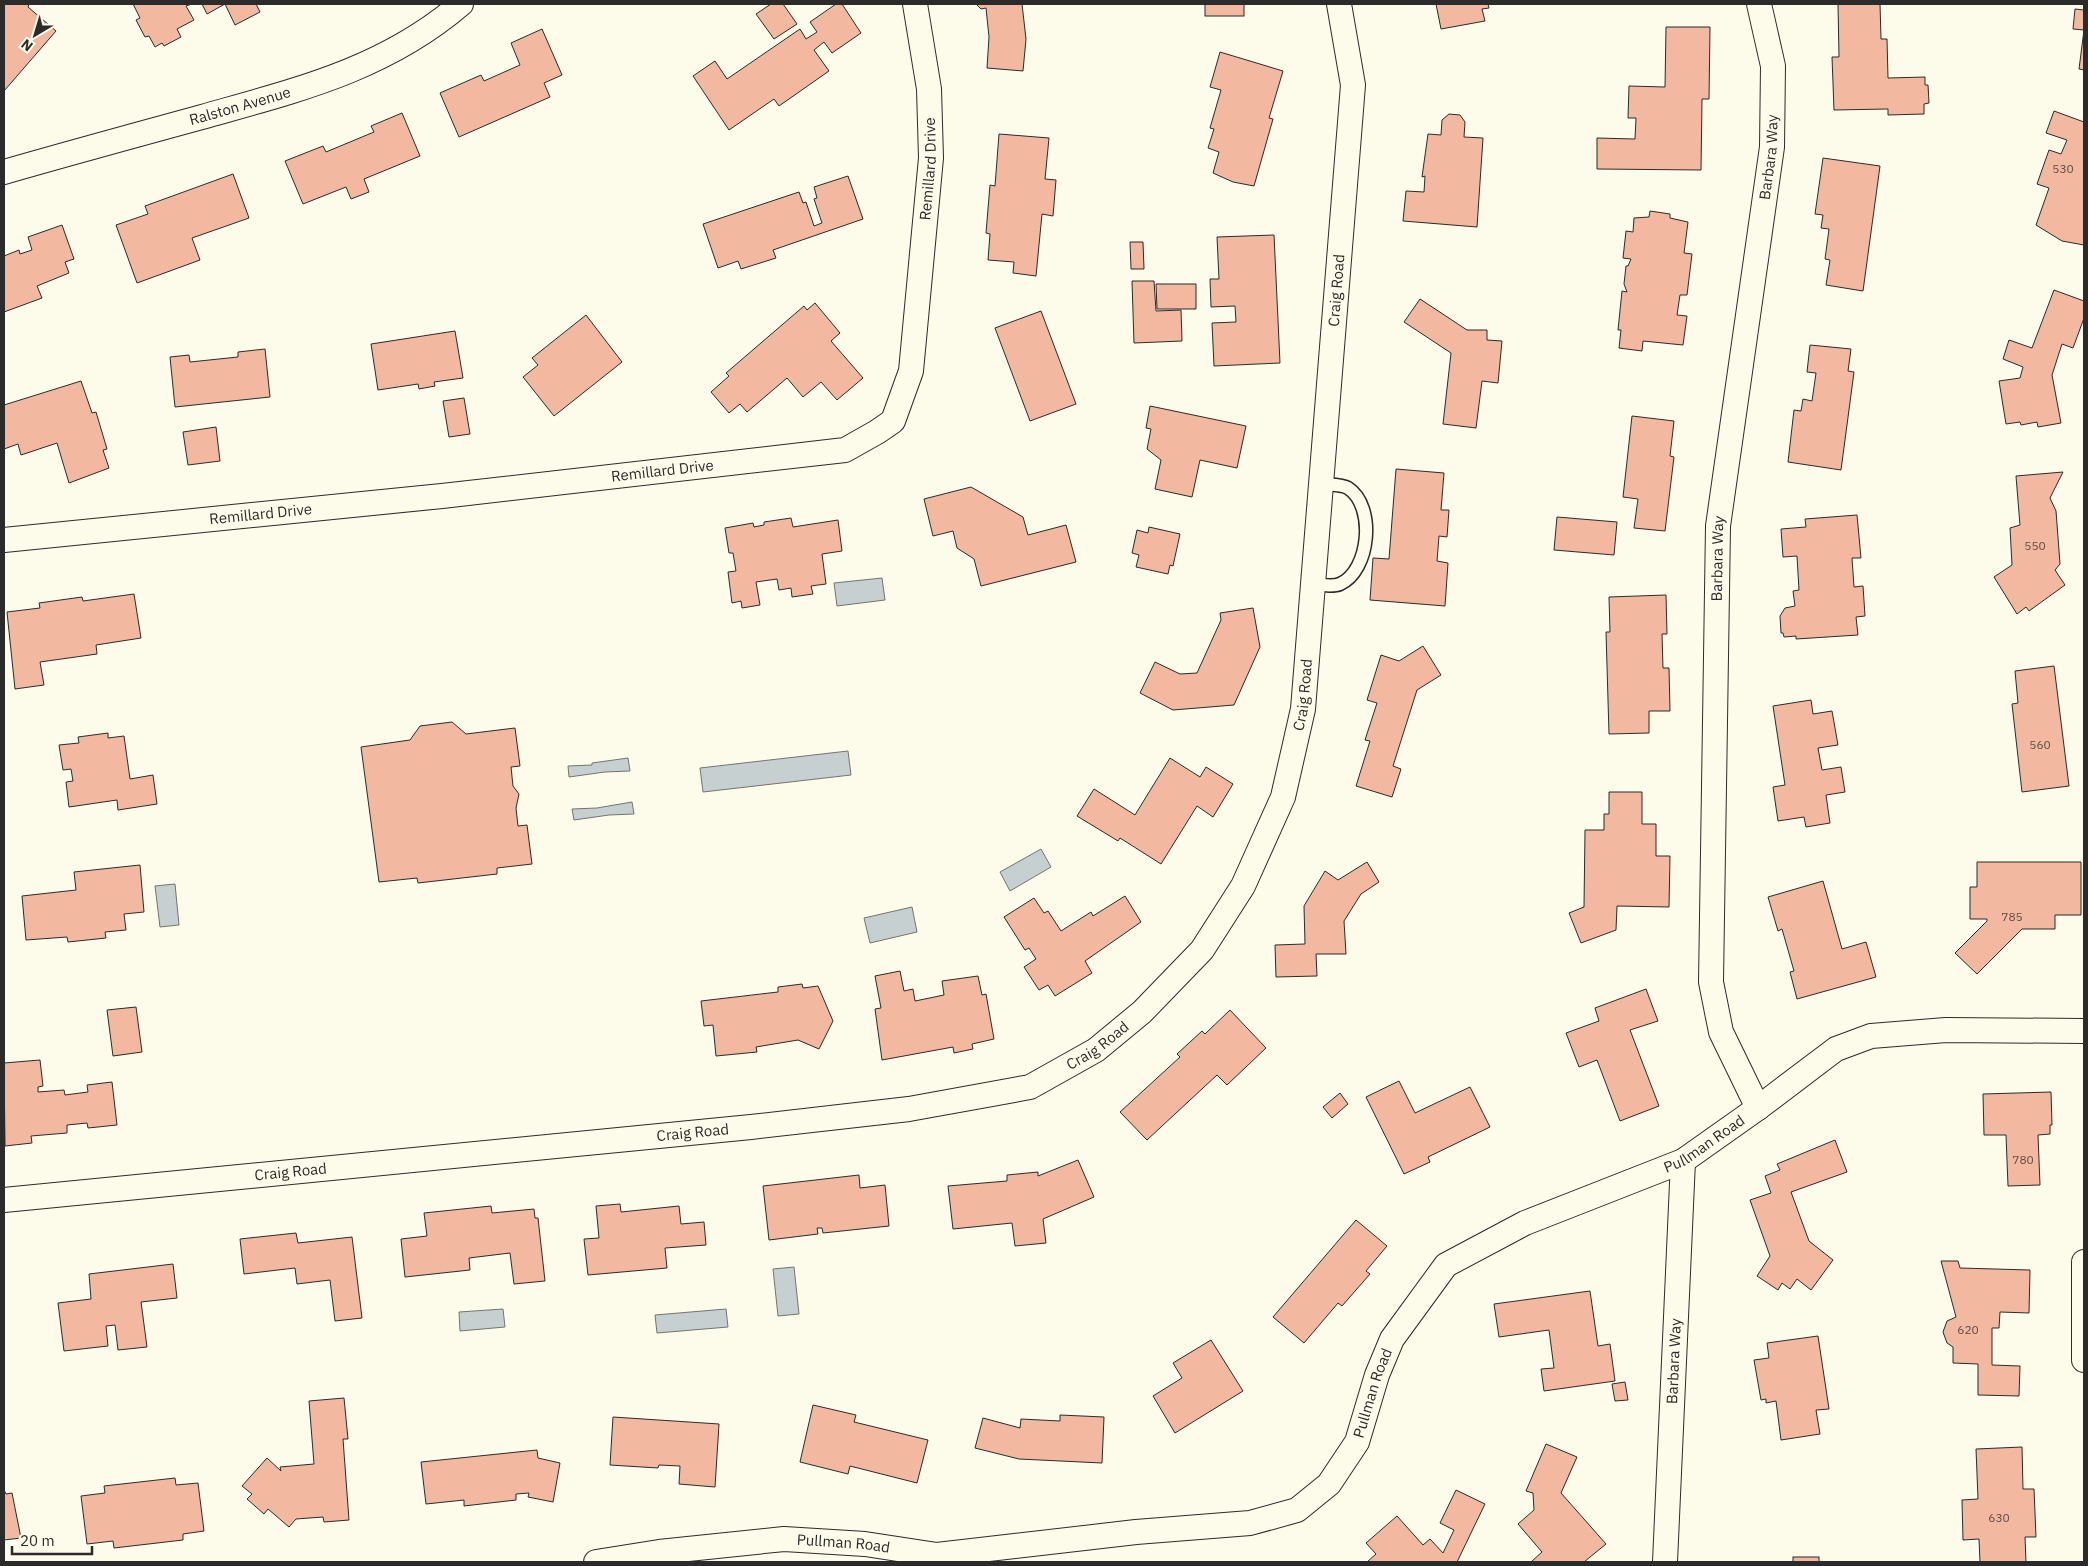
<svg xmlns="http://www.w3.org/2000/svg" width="2088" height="1566" font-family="'IBM Plex Sans',sans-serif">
<rect width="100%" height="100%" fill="#fdfbea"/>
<g fill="#c7d0d0" stroke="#74746e">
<path d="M882,578L885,600L837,606L834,583Z"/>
<path d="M848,751L851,775L703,792L700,768Z"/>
<path d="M628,758L630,771L605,772L569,777L568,766L592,765V763Z"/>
<path d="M632,802L634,814L609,815L574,820L572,809L597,808Z"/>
<path d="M1041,849L1051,867L1010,891L1000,872Z"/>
<path d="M175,884L179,925L160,927L155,886Z"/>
<path d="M912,907L917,932L870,943L864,918Z"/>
<path d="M794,1267L799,1314L778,1316L773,1269Z"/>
<path d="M503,1309L505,1327L460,1331L459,1312Z"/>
<path d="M726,1309L728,1327L657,1333L655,1315Z"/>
</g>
<g fill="#f2b8a0" stroke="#2b2b2b">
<path d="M4,4H29L28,7L56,31L4,91Z"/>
<path d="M133,4H192L186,6L194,20L177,29L181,37L164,46L162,43L155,47L149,36L145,37L136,20L140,18Z"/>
<path d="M202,4H256L260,12L235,25L225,4L207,14Z"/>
<path d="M771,4H783L797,24L774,39L756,14Z"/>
<path d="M836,4H842L861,33L832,53L824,42L814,50L829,71L779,106L774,99L729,130L693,76L715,61L727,79L800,29L806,39L817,32L810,22Z"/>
<path d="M976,4H1022L1026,39L1023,71L987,68L989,37L986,8L981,9Z"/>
<rect x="1205" y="4" width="39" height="12"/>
<path d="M1436,4H1488L1489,8L1482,9L1485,21L1441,29Z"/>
<path d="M1838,4H1880L1881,39H1887L1888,78L1925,77V85H1928L1929,103L1924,104V114L1888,115V109L1834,110L1832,57H1839Z"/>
<path d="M2075,9L2084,10V70L2079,69L2084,30L2073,29Z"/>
<path d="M1666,27H1710L1709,99H1702L1701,170L1597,169V138L1635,139L1636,118H1628L1629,86L1665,87Z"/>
<path d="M542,29L562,75L544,83L550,97L459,137L440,93L481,75L484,81L520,65L511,43Z"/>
<path d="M1220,52L1283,71L1269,118L1273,119L1254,186L1233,182L1213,173L1219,152L1208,148L1214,129L1210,128L1221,90L1210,87Z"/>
<path d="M2054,111L2084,122V245L2062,241L2036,225L2049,188L2037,184L2049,150L2061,154L2067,140L2046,133Z"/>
<path d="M402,113L420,156L364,179L369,192L351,199L346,187L303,204L285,161L323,146L326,152L374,132L371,126Z"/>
<path d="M1449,114L1460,115L1465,122L1464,137L1483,138L1477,227L1403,221L1406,191L1424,192L1425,176L1422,177L1428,134L1441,135L1442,120Z"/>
<path d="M999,134L1049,138L1045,179L1056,180L1053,216L1042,214L1036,276L1013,273L1014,262L988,260L990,234L986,233L990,185L995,186Z"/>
<path d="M1823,158L1880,166L1863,291L1826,285L1830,260L1825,259L1829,229L1821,228L1823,215L1815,214Z"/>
<path d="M233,174L249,218L192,238L200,260L137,283L116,225L148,214L145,206Z"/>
<path d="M848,176L863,219L773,250L776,258L741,269L738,261L718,268L703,224L799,192L803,203L806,202L814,226L822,223L814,199L817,198L814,187Z"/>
<path d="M1650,211L1670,214V218L1688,222L1684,253L1692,254L1687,295H1680L1677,315L1687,316L1683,345L1643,341L1642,351L1619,348L1621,330H1618L1622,291L1627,292L1624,284L1626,266H1628L1631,259L1623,258L1626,231L1633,232L1634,218L1649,217Z"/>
<path d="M62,225L74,259L65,262L69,273L37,286L42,298L4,312V256L19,250L20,254L32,250L28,237Z"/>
<path d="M1274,235L1280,363L1214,366L1212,323L1236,322L1235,306L1211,307L1210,279H1219L1217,237Z"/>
<path d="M1130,242H1143L1144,269H1131Z"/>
<path d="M1132,281H1154L1156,311L1181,310L1182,341L1134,343Z"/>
<path d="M1156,284H1196V309H1157Z"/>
<path d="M2054,290L2084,301V318L2073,348L2062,344L2052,375L2061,423L2038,427L2037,422L2021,425L2020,422L2006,424L1999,381L2020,378L2023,367L2003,359L2009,340L2032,348Z"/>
<path d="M1420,299L1467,330H1487V340L1502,341L1498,383L1482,381L1476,428L1443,424L1451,353L1404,322Z"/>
<path d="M815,303L840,333L831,341L863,378L837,400L821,382L803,397L787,378L747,412L740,404L729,413L711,392L729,376L726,373L804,306L807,310Z"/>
<path d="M1041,311L1076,404L1030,421L995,328Z"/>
<path d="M586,315L622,362L554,416L523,377L538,365L532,358Z"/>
<path d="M455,331L463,378L434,382L435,386L419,389L418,384L378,390L371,344Z"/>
<path d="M1810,345L1851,349L1848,371L1854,372L1841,470L1788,462L1794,410L1801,411L1803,399L1812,401L1816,373L1807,372Z"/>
<path d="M265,349L270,397L175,407L170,357L189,355L190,362L238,357V352Z"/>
<path d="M81,381L92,413L96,412L107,449L103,450L109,468L69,483L57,443L21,455L18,444L4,449V405Z"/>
<path d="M464,398L470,434L449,437L443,401Z"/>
<path d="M1150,406L1246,426L1237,468L1200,460L1192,497L1155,489L1161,460L1147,449L1151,429L1146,428Z"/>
<path d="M1632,416L1674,421L1670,456L1674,457L1665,531L1634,528L1638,499L1623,497Z"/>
<path d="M216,427L220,461L188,465L183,432Z"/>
<path d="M1396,469L1444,473L1441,510H1449L1447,537L1439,536L1437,561L1448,563L1445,606L1370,600L1373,558L1389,559Z"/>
<path d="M2063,472L2050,498L2056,511L2060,564L2055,570L2065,585L2029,611L2026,607L2017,614L1994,577L2012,565L2010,528L2020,525L2016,476Z"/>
<path d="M971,487L1023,517L1028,535L1066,525L1076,562L981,586L974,559L957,548L953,531L933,536L924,499Z"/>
<path d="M1857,515L1861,558H1852L1854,587L1863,586L1865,616L1856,617L1858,635L1796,639V636L1784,637L1783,633H1781L1780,616L1785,608L1795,606L1793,591L1799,590L1797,556L1783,557L1781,529L1806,527L1805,519Z"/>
<path d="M1557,517L1617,522L1614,555L1554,550Z"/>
<path d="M791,518L793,527L838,520L842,551L822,554L826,584L811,586L813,594L792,597L791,588L779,590L777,579L756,582L760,605L742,608L741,601L732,603L728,572L736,571L733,553H729L725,528L753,523L754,527L764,525V522Z"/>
<path d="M1149,527L1180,534L1173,566L1170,565L1168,574L1136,567L1139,555L1132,553L1137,530L1148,533Z"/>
<path d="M134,594L141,638L96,645L97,654L40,662L44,685L15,689L7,612L40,608L39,603L82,597L83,601Z"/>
<path d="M1666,595L1667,634H1662L1663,668H1669L1670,711H1649V733L1609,734L1606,632H1610L1609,597Z"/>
<path d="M1253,608L1260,647L1234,705L1173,710L1140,693L1155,662L1180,674L1197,673L1221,620L1220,613Z"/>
<path d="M1423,646L1441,675L1417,690L1393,766L1401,769L1392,797L1356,786L1370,741L1365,740L1377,703L1367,700L1381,655L1399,661Z"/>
<path d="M2054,666L2069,786L2022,792L2012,704L2018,703L2015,671Z"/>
<path d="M1811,700L1813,714L1832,711L1838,745L1818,748L1822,770L1841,767L1845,792L1826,795L1830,823L1806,827L1804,817L1778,821L1773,787L1785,785L1773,706Z"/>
<path d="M452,722L466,734L515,728L520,766L511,767L513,786L519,794L516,808L518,826L527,825L532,864L497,868V874L418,883L417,878L379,882L361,747L410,740L420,726Z"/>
<path d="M108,733V738L124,736L130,779L153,775L157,804L118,810L117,800L69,807L66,782L73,781L71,769L63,770L59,745L79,743L78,737Z"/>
<path d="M1170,758L1200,777L1206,767L1233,784L1213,817L1197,806L1161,864L1120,838L1118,841L1077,816L1094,789L1135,815Z"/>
<path d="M1609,792H1642V824H1656V856H1670L1669,907L1617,906L1616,930L1581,943L1569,913L1584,907L1585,830H1604V814H1609Z"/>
<path d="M1367,862L1379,882L1361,894L1344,921L1346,954H1316L1317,976L1276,977L1275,945L1305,944L1304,906L1325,871L1338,880Z"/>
<path d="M1977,862H2081V915H2055V929H2022L1977,974L1955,953L1987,921V919H1970V887H1977Z"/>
<path d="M140,865L144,912L124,914L126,930L105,932L106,938L68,942L67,937L26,940L22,896L76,890L74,872Z"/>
<path d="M1823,881L1842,949L1866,942L1876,977L1797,999L1790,972L1794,971L1782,929L1778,931L1768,897Z"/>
<path d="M1125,896L1141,922L1085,961L1092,973L1055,996L1048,985L1039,990L1024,967L1036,959L1029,948L1025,950L1004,917L1034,898L1044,913L1048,911L1061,931L1091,912L1093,916Z"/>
<path d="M900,971L904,991L913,989L915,1001L944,995L942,981L978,976L982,995L986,994L994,1039L972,1044L973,1049L954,1053L953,1047L882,1060L875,1009L881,1008L875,976Z"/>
<path d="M802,984L803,988L818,986L833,1021L819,1049L798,1040L756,1047L757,1052L716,1056L713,1025L704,1026L701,1001L778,992V987Z"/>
<path d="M1646,989L1658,1021L1630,1030L1659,1106L1620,1121L1597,1060L1579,1067L1566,1033L1599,1021L1595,1008Z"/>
<path d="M136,1007L142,1052L113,1056L107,1010Z"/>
<path d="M1230,1010L1266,1048L1227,1085L1217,1075L1147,1140L1120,1112L1180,1057L1177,1054L1202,1031L1205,1034Z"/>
<path d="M40,1060L43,1086L38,1087V1092L64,1090L65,1095L88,1092L87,1085L112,1082L117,1125L88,1128L87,1123L67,1125V1133L31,1136L32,1143L5,1146L4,1063Z"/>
<path d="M1399,1081L1415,1113L1470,1087L1490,1127L1428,1157L1430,1162L1404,1174L1366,1097Z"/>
<path d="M2051,1092L2052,1125H2050V1134L2038,1135L2040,1185L2008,1186L2006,1135H1984L1983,1094Z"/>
<path d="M1340,1093L1348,1104L1332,1118L1323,1107Z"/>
<path d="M1835,1140L1847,1172L1791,1192L1809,1241L1833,1260L1811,1290L1797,1279L1790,1289L1782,1283L1778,1290L1757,1276L1770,1256L1750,1200L1771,1193L1765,1176L1780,1170L1777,1164Z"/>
<path d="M1078,1160L1094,1197L1043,1219L1046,1243L1015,1246L1012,1223L953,1229L948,1186L1007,1181V1175L1038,1172V1176Z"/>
<path d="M859,1175L860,1188L885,1185L889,1226L823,1233L822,1228H817L818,1234L769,1240L763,1186Z"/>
<path d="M620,1204L621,1212L679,1206L681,1224L704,1222L706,1245L665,1248L667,1268L588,1275L584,1239L599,1238L596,1206Z"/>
<path d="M491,1206L492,1213L534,1209L535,1218H538L545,1281L514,1284L510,1253L469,1258L470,1270L405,1277L401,1239L427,1236L424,1213Z"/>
<path d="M1356,1220L1387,1246L1366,1271L1370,1274L1342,1306L1338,1303L1304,1343L1273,1317Z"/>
<path d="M296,1233L298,1243L352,1237L362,1318L335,1321L330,1280L297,1284L295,1268L244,1274L240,1239Z"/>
<path d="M1941,1261H1958L1960,1268L2030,1270L2029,1313L2000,1312L1999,1328H1992V1365L2020,1366L2019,1396L1978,1395V1364L1953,1363V1347L1947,1343L1943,1332L1947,1321L1956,1317Z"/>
<path d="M173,1264L177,1298L141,1302L147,1347L118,1350L115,1325L106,1326L108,1346L64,1351L58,1303L91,1299L89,1274Z"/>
<path d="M1590,1291L1598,1346L1610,1344L1615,1381L1544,1391L1541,1369L1554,1368L1549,1330L1499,1337L1494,1304Z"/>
<path d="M1818,1336L1829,1409L1816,1410L1820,1434L1781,1440L1776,1401L1766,1403V1399L1761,1400L1754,1360L1769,1358L1767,1343Z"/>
<path d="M1211,1340L1243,1391L1175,1433L1153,1396L1182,1378L1173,1363Z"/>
<path d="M1625,1382L1628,1400L1615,1401L1612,1384Z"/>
<path d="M344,1398L348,1439H343L349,1520L324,1522L323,1517L296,1519L289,1527L268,1509L264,1514L247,1499L252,1494L242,1486L267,1458L281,1471L280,1467L314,1464L309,1401Z"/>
<path d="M813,1405L856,1415L854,1422L928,1440L917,1483L850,1466L848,1474L800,1462Z"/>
<path d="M1060,1415L1104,1417L1102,1463L1019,1459L975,1448L983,1418L1020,1428L1021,1419L1060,1421Z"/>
<path d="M613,1417L719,1424L715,1487L679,1484L680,1466L659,1465L658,1468L610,1465Z"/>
<path d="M1546,1444L1577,1457L1561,1493L1606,1544L1584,1562H1531L1542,1552L1518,1524L1534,1510L1533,1493L1526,1491Z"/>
<path d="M2022,1447L2023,1489H2034L2036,1537H2025L2026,1562H1980L1979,1539L1963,1540L1962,1500L1978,1499L1976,1449Z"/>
<path d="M537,1450L538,1458L560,1463L553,1502L528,1497L529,1493L516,1494V1500L464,1506V1500L426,1504L421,1462Z"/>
<path d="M175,1478L176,1485L198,1483L204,1531L183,1534V1540L114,1548L113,1541L87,1544L81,1496L105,1493L104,1486Z"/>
<path d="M4,1490L6,1494L12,1493L21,1538L4,1540Z"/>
<path d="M1456,1490L1485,1504L1457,1562H1367L1376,1554L1366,1543L1397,1516L1423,1545L1430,1539L1443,1553L1454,1530L1440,1523Z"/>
<rect x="1793" y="1557" width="26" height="5"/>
</g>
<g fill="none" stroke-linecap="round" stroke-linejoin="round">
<g stroke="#2b2b2b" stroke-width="15">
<path id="service" d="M1313,584C1321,585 1333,587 1340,584C1370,571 1376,506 1348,488C1341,484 1329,485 1321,484"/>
</g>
<g stroke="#2b2b2b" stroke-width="26">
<g id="minor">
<path id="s1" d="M4,172C70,153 136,135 202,117C297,90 384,70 461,4"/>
<path id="s2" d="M4,540L442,496L845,450L877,432L893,421L911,371L931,158L929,89L915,4"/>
<path id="s3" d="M1758,1108L1721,1032L1711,982L1718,526L1772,147L1773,66L1759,4"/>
<path id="s4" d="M4,1200L751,1127L909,1109L1030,1087L1096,1050L1142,1012L1202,950L1243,886L1283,797L1303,709L1353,85L1339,4"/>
<path d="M2084,1262V1360"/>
<path id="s5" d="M596,1562L659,1552L784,1539L865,1544L937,1555L1136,1532L1250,1523L1297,1510L1329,1484L1357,1442L1377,1375L1392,1339L1446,1265L1525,1223L1683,1161L1758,1108L1836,1049L1871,1036L1946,1030L2084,1031"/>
<path id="s6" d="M1665,1562L1683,1161"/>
</g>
</g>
<use href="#service" stroke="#fdfbea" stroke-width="12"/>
<use href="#minor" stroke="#fdfbea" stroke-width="24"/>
</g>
<g text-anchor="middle" stroke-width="4" stroke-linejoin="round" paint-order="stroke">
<g font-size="12" fill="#5d4e48">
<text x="2063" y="173">530</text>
<text x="2035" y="550">550</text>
<text x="2040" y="749">560</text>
<text x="2012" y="921">785</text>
<text x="2023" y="1164">780</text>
<text x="1968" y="1334">620</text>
<text x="1999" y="1522">630</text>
</g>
<g font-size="15" fill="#2b2b2b" stroke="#fdfbea">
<text dy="5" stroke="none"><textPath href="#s1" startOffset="245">Ralston Avenue</textPath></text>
<text dy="5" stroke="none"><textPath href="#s3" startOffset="964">Barbara Way</textPath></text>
<text dy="5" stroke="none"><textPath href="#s2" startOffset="1158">Remillard Drive</textPath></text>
<text dy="5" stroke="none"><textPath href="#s4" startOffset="1938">Craig Road</textPath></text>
<text dy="5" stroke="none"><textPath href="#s2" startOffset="662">Remillard Drive</textPath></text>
<text dy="5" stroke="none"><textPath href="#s2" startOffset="258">Remillard Drive</textPath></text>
<text dy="5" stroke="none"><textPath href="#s3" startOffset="559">Barbara Way</textPath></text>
<text dy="5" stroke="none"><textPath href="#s4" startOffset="1532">Craig Road</textPath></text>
<text dy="5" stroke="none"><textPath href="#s4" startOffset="1112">Craig Road</textPath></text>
<text dy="5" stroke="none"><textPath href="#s4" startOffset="692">Craig Road</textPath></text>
<text dy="5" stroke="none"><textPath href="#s5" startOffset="1285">Pullman Road</textPath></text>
<text dy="5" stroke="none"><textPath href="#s4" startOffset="288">Craig Road</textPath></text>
<text dy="5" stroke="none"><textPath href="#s6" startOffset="201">Barbara Way</textPath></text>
<text dy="5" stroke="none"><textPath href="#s5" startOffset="850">Pullman Road</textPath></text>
<text dy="5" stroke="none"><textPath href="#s5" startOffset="249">Pullman Road</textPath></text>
</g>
</g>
<rect width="2088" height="1566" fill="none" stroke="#2b2b2b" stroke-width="10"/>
<g transform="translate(35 35) rotate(218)" stroke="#fdfbea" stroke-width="4" paint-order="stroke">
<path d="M0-4L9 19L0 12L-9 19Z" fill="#2b2b2b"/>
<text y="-8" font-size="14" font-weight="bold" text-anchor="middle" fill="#2b2b2b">N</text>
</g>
<path d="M12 1546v8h80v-8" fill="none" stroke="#2b2b2b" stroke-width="2.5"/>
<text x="20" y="1546" font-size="15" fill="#2b2b2b" stroke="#fdfbea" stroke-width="4" paint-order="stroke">20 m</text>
</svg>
